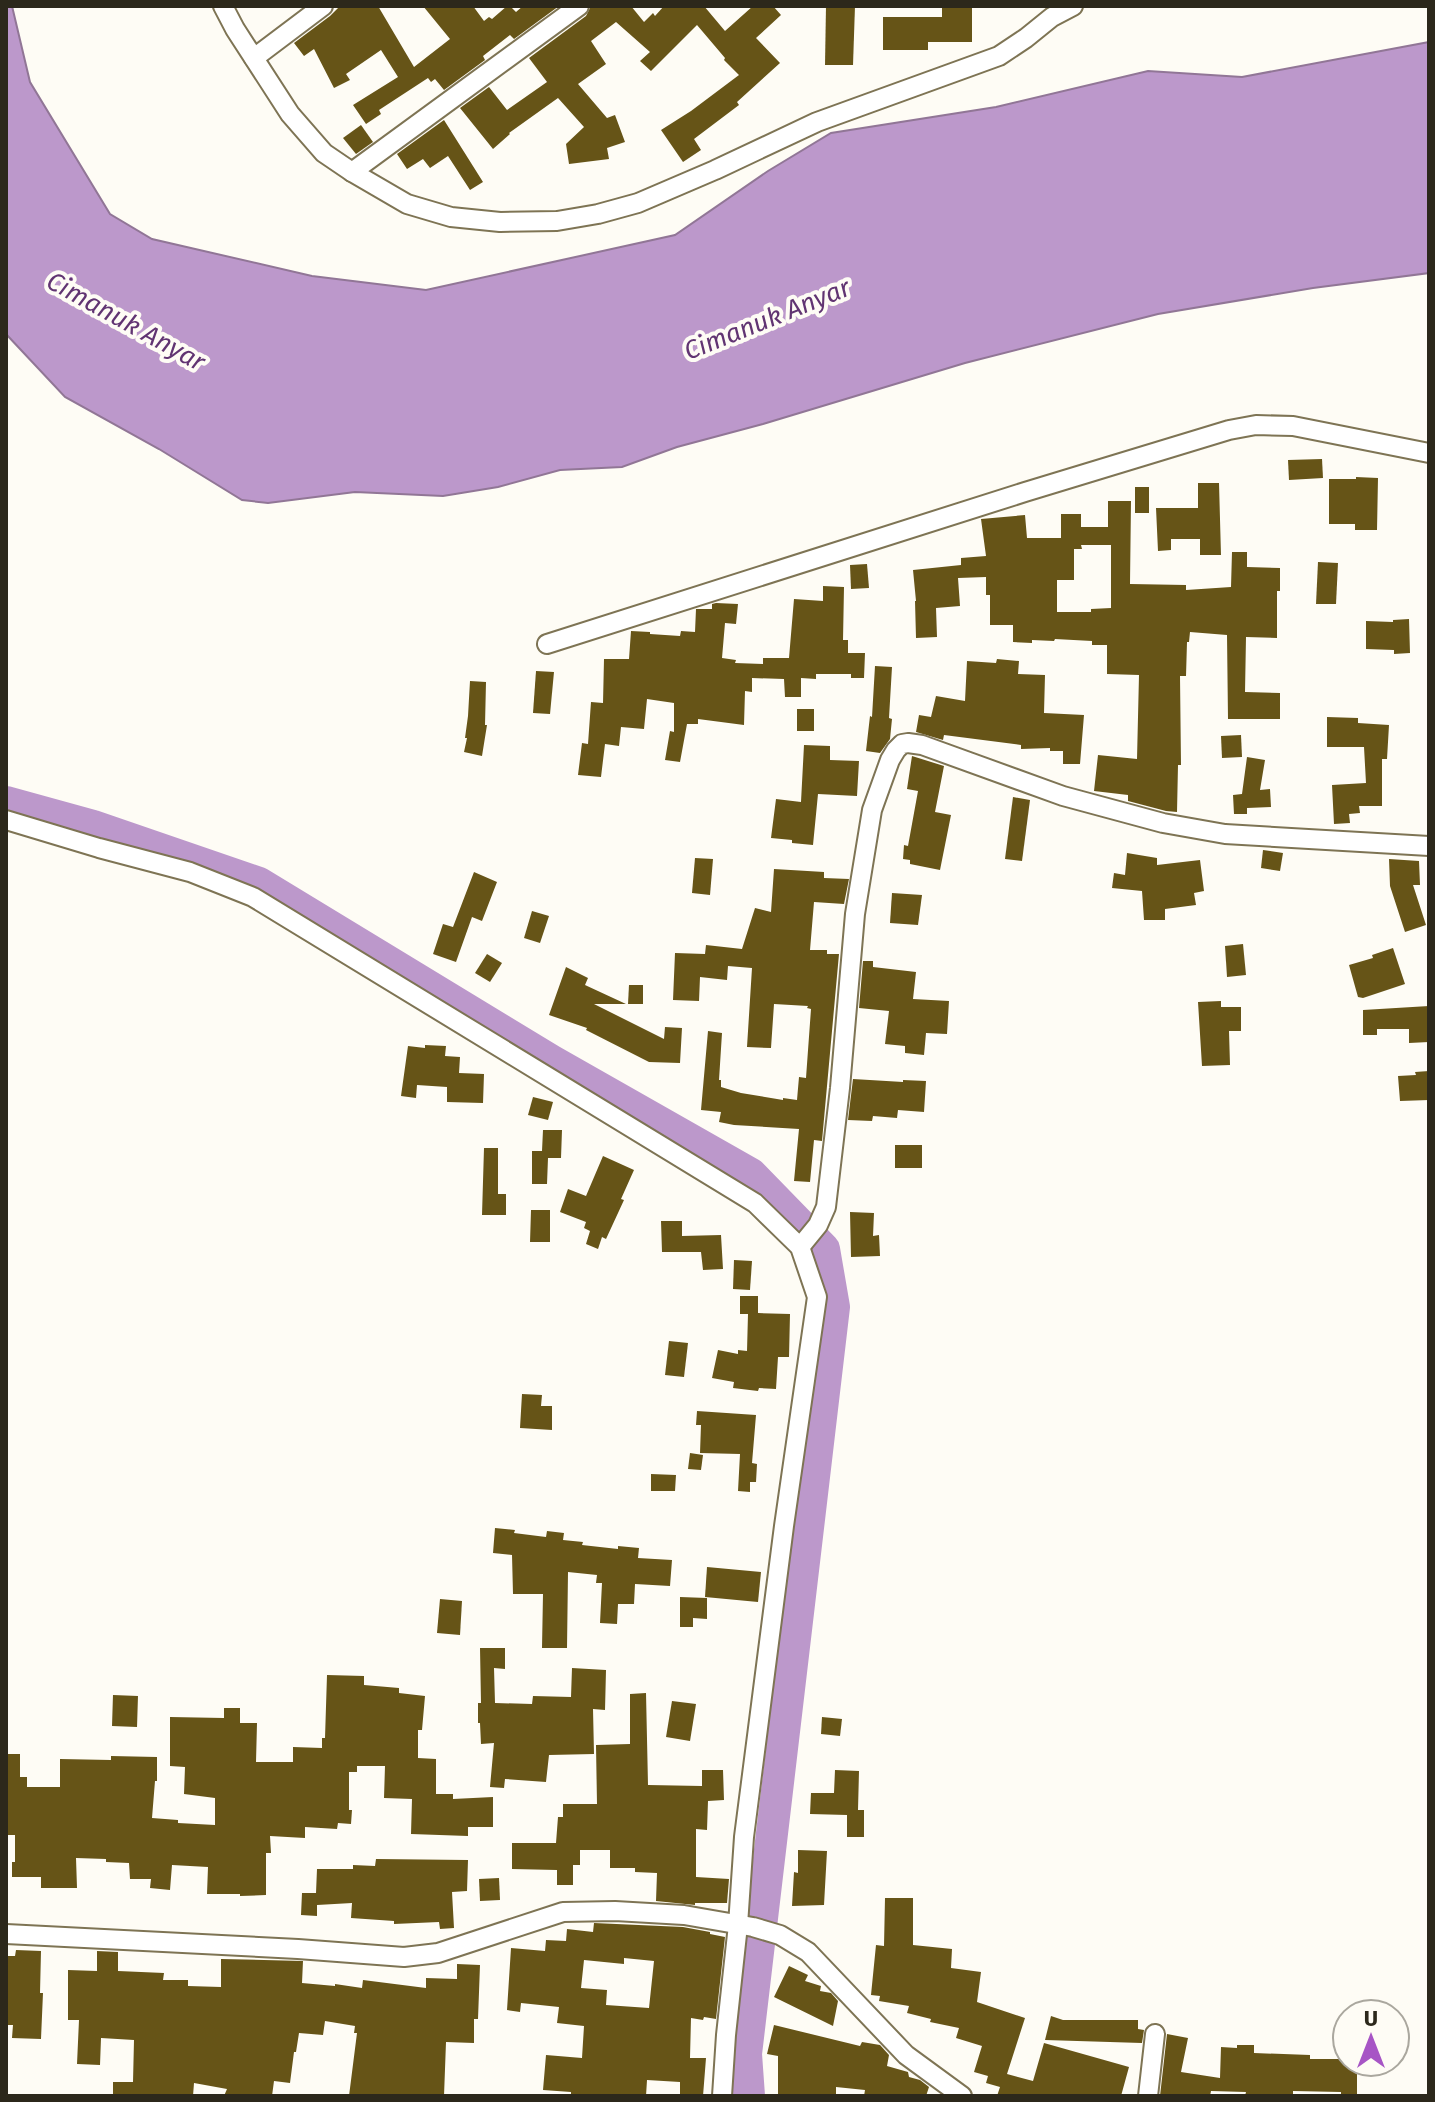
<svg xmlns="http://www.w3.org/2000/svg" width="1435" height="2102" font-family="'Fira Sans',sans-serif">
<rect width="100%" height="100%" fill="#fefcf5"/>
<path fill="#bc98cb" stroke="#917696" stroke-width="2" d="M6,6H12L30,82L110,214L152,239L312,276L426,290L675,235L768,171L831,133L996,107L1148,71L1242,77L1429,42V273L1313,288L1158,314L965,363L763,424L677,447L622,467L560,470L498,487L443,496L355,492L268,503L242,500L159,449L65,397L6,334Z"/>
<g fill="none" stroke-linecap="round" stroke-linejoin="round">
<path stroke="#bc98cb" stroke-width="32" d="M6,802L93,826L259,883L552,1061L751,1174L824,1249L834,1307L746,2054L749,2096"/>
</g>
<g fill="#665417" fill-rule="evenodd">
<path d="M340,6H378L414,67L450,39L423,6H473L484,21L489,17L492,19L507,6H510L516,12L523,6H559L514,39L510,35L483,56L485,60L444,90L435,79L431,82L428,78L379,110L381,114L366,124L353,105L398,77L381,50L346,74L350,80L334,88L314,49L304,56L294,43L330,16Z"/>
<path d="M591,6H631L644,22L653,13L655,16L664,6H704L725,31L753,6H773L781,15L756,38L780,63L737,102L739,105L694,139L701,150L683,162L661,130L691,111L739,75L724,60L725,58L697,25L651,71L640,61L650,52L616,22L591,41L606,64L578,84L607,118L615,115L625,142L607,148L609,159L569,164L566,144L584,127L558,98L509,133L510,134L493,149L460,108L489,87L507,110L547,82L529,58L586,16Z"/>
<path d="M826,6H855L853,65H825Z"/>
<path d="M942,6H972V42H928V50H883V17H942Z"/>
<path d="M444,120L483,182L470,190L448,156L430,168L423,159L407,169L397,154Z"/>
<path d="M361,125L373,142L356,154L343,138Z"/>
<path d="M1322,459L1323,478L1289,480L1288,460Z"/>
<path d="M1356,477L1378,478L1377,530H1355V524H1329V479H1356Z"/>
<path d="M1198,483H1219L1221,555H1200V539H1171V550L1158,551L1156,508H1198Z"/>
<rect x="1135" y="487" width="14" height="26"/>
<path d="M1108,501H1131L1130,584L1186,585V590L1231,587L1232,552H1247V567L1280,568V591H1277V638L1246,637L1245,692L1280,693V719H1228L1227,635L1190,632L1189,642H1187L1186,676H1180L1181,765H1178L1177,812L1166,811L1128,801V795L1094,791L1098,755L1137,759L1139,675L1107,674V645H1092V641L1055,639L1054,641L1032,640V643L1013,642V625H990V595H986V577L958,578L960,606L936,608L937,637L916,638L915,601H916L913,570L961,565V558L986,556L981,519L1025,515L1027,538H1061V514H1081V527H1108ZM1081,545H1111V608L1091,609V612H1057V580H1074V549H1082Z"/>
<path d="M1318,562L1338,563L1336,604H1316Z"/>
<path d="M867,564L869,588L851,589L850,565Z"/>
<path d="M823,586L844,587L843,640H848V653H865L864,678H851V674H816V679L801,678V697H785L784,679L752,678V692L745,691L744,725L698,719V724H687L680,762L665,760L670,731L674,732V703L647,699L644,729L621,727L619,746L605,744L601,777L578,775L582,743L588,744L591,702L603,703L604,659H629L631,631L650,632V634L680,636L681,631L695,632L696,609H712V604L716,603L738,604L736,624L725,623L722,658L736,660L735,663L763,664V658H789L794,599L823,601Z"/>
<path d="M1409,619L1410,653L1394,654V650L1366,649V621L1393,622V620Z"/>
<path d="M997,659L1019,661L1018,674L1045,675L1044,713L1084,715L1080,764H1063V751H1050V748L1021,749V745L944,735L943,740L916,732L919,715L931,717L936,696L965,701L967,661L996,663Z"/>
<path d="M875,666L892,667L889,718L892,719L890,739L880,753L866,751L870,716L872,717Z"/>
<path d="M536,671L554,672L550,714L533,713Z"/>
<path d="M470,681L486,682L485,725H487L482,756L464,752L467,738H465L468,716Z"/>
<rect x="797" y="709" width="17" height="22"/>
<path d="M1327,717L1358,718V723L1389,725L1387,759H1382V806H1359L1360,813L1349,814L1350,823L1334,824L1332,785L1366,783L1364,747H1327Z"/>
<path d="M1241,735L1242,757L1222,758L1221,736Z"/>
<path d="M804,745L830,746V760L859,761L857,796L818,794L813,845L792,843V840L771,838L776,799L801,802Z"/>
<path d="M912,756L944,766L935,812L951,815L940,870L910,864V860L903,859L904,845L908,846L918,791L907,789Z"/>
<path d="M1247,757L1265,760L1260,790L1270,789L1271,807L1247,808V814H1234L1233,795L1242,794Z"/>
<path d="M1013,797L1030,800L1022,861L1005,859Z"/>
<path d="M1263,850L1283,853L1280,871L1261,868Z"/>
<path d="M1127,853L1157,858V865L1200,860L1204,891L1194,893L1196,905L1165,909V920H1144L1142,891L1112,888L1114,873L1125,875Z"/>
<path d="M695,858L713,859L710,895L692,893Z"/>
<path d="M1389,859L1419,861L1420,885H1413L1426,925L1405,932L1390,886Z"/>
<path d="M774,869L824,872V878L849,879L844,904L814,902L810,950H827V954H839L822,1141L814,1140L810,1182L794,1181L799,1129L734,1125L719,1122L721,1112L701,1110L708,1031L722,1033L719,1080H721V1087L741,1093L783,1100V1098L797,1100L799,1077L806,1078L811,1009L807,1008L808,1006L774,1004L771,1048L747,1047L752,968L728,966L727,980L700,977L699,1001L673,1000L675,953L705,954L706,945L742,949L755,908L771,912Z"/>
<path d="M474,872L497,882L482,921L472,917L456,962L433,954L443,924L453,927Z"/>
<path d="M892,893L922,895L918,925L890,923Z"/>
<path d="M532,911L549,916L540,943L524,938Z"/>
<path d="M1243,944L1246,975L1227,977L1225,946Z"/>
<path d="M1393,948L1405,984L1363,998L1358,997L1349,965L1373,958L1372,955Z"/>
<path d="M487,954L502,963L490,982L475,973Z"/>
<path d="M863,961H873V967L916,972L913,999L949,1001L947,1034L926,1033L924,1055L905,1053V1046L885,1044L889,1011L859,1008Z"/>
<path d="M566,967L588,978L585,985L626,1004H594L664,1039L665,1027L682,1028L680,1063L649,1062L586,1030L587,1028L549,1015Z"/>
<path d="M629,985H643V1004H628Z"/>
<path d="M1221,1001V1007H1241V1031H1229L1230,1065L1202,1066L1198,1002Z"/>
<path d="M1429,1006V1042L1409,1043V1029H1377V1035H1363V1010Z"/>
<path d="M425,1045L446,1046L445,1056L460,1057L459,1073L484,1074L483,1103L447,1102V1087L417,1085L416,1098L401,1096L408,1046L425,1048Z"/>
<path d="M1429,1071V1100L1400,1101L1398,1076L1416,1075L1415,1072Z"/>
<path d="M853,1079L903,1082V1080L926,1081L924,1112L898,1110L897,1118L873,1116L872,1121L848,1120Z"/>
<path d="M533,1097L553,1102L548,1120L528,1115Z"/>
<path d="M543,1130H562L561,1158H548L547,1184H532V1151H542Z"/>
<rect x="895" y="1145" width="27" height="23"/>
<path d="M484,1148H498V1194H506V1215H482Z"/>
<path d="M603,1156L634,1170L621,1199L624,1200L606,1239L602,1237L598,1249L586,1244L590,1231L584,1228L586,1222L560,1212L568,1189L586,1196Z"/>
<path d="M531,1210H550V1242H530Z"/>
<path d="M850,1212L874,1213L873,1236L879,1235L880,1256L851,1257Z"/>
<path d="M661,1221H682V1236L721,1235L723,1269L703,1270L701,1252H662Z"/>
<path d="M734,1260L752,1261L750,1290L733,1289Z"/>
<path d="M740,1296H758V1313L790,1314L789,1357H778L776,1389L759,1388L758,1391L733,1388L734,1382L712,1378L718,1350L738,1354V1350L747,1351L748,1314H740Z"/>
<path d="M669,1341L688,1343L684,1377L665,1375Z"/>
<path d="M522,1394L542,1395L541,1406H552V1430L520,1428Z"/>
<path d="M697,1411L756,1415L752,1463L757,1464L756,1482H750V1492L738,1491L740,1454L700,1453L701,1425H696Z"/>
<path d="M690,1453L703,1455L701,1470L688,1469Z"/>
<path d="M651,1474L676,1475L675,1491H651Z"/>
<path d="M495,1528L515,1530L514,1533L546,1537L547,1531L564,1533L563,1540L583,1542L582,1545L618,1549V1546L639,1548L638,1558L672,1560L670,1586L635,1584L634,1604H618L617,1624L600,1623L602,1583H596L597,1575L568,1572L567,1648H542L543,1594H513L512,1555L493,1553Z"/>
<path d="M707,1567L761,1572L758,1602L705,1597Z"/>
<path d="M680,1597L707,1598V1619L693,1618V1627H680Z"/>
<path d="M440,1599L462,1601L460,1635L437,1633Z"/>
<path d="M480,1648H505V1669L494,1668L495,1703L532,1704L533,1696L571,1697L572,1668L606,1670L605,1710L593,1709L594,1754L549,1755L546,1782L505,1779L504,1788L490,1787L494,1743L481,1744L480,1723H478V1703H481Z"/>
<path d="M327,1675L364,1676V1685L399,1688V1693L425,1696L422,1730H418V1758L436,1759V1794H453V1799L493,1797V1827H468V1836L411,1834L412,1799L384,1798L385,1766H357V1772H349V1810H352L351,1824L338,1823L337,1829L305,1827V1838L270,1836L271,1853H266V1895L240,1896V1894H207L208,1867L172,1865L170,1890L150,1888L151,1879H130L129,1863L106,1862V1859L76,1858L77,1888H41V1877H12V1862H15V1835H6V1754H20V1777H27V1787H60V1759L111,1760V1756L157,1757V1781H155L152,1818L178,1820V1823L215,1825V1798L184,1794L185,1767L170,1766V1717L224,1718V1708H240V1723H257L256,1762H293V1747L322,1748V1738H325Z"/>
<path d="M646,1693L648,1785L702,1786V1770H723L724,1800L708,1801L707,1830L696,1829V1877L729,1879L727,1903H695V1905L656,1901L657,1873L635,1872V1868H610V1850H580V1865H573V1885H557V1870L512,1869V1843H556L558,1817H563V1804H597L596,1745L630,1744V1694Z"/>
<path d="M113,1695L138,1696L137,1727L112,1726Z"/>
<path d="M672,1701L696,1704L690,1741L666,1737Z"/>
<path d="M822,1717L842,1719L840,1736L821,1734Z"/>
<path d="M835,1770L859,1771L858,1810H864V1837H847V1815L810,1814L811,1793H834Z"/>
<path d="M798,1850L827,1851L824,1905L792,1906L794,1872L798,1873Z"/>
<path d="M376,1859L468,1860L467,1891L452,1892L454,1928L440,1929L439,1922L394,1924V1921L351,1918L352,1903L317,1905V1916L301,1915L302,1893H316L317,1869H353V1865L375,1866Z"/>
<path d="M499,1878L500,1900L480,1901L479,1879Z"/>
<path d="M885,1898H913V1945L952,1949L951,1968L981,1972L977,2002L1025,2018L1007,2074L1033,2081L1044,2043L1129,2067L1121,2096H997L1000,2087L986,2083L988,2076L974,2072L982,2046L956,2038L959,2028L930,2022L931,2019L907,2013L909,2006L879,2001L880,1996L871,1995L876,1945L884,1946Z"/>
<path d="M594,1923L683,1927L710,1932V1934L725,1937L716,2019L704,2017L703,2020L691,2018L690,2058H706L703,2096H680V2082L647,2080L646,2096H571V2092L543,2090L546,2055L582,2058L584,2026L557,2023L559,2007L521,2003L520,2012L507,2010L511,1948L545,1951L546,1940L566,1941L567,1929L593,1932ZM624,1958L654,1961L649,2008L606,2005L607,1990L581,1988L584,1960L624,1964Z"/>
<path d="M16,1950L41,1951L40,1993H43L41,2039L12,2038L13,2025H6V1956H15Z"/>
<path d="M97,1951L118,1952V1971L164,1973L163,1980H188V1986L221,1987V1959L303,1961L302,1983L335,1986V1984L362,1988L363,1980L426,1988V1978L457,1979V1964L480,1965L478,2019H474V2043L446,2042L444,2096H349L357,2033H354L355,2026L325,2021L323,2035L299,2033L296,2052H294L290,2083L274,2081L272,2096H224L227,2089L194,2083L193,2096H113V2082H133L134,2040L101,2038L100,2065L77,2064L79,2020H68V1970L97,1971Z"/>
<path d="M789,1966L808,1975L805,1981L821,1986L820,1991L831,1993L838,2001L833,2026L774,1997Z"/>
<path d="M1051,2016L1063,2020H1138V2029L1144,2030L1142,2043L1045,2040Z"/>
<path d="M774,2025L860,2046L862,2042L880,2045L889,2055L887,2066L908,2072L909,2077L920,2080L929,2087L926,2096H864L865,2090L836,2087V2096H778V2056L767,2054Z"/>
<path d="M1167,2034L1188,2038L1181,2072L1220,2078L1221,2047L1237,2048V2045H1254V2053L1310,2055V2059H1347V2062H1357V2096H1341V2092L1293,2091V2096H1245L1246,2092L1211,2091L1210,2096H1160Z"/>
</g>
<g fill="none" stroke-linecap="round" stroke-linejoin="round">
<g stroke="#7e7454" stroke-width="22">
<g id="street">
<path d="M223,6L235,29L290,114L324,153L352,172L407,204L451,217L500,222L557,221L598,214L638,203L715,170L817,122L999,56L1026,38L1052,17L1073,6"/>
<path d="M254,58L323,6"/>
<path d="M352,172L579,6"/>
<path d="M547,644L1025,492L1229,430L1256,425L1293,426L1429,453"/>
<path d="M6,820L99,848L190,872L253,897L755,1203L800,1247L817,1297L784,1526L744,1837L738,1925L726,2035L722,2096"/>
<path d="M800,1247L818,1225L826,1207L840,1088L855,914L872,810L890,760L896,750L902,744L908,743L922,745L1063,796L1163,823L1225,834L1429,846"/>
<path d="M6,1934L298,1949L404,1957L438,1953L563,1912L615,1911L684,1915L753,1927L780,1935L808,1952L906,2055L962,2096"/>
<path d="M1148,2096L1155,2034"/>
</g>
</g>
<use href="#street" stroke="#fff" stroke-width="18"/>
</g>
<g text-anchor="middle" stroke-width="8" stroke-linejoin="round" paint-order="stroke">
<g font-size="26" font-style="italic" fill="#613472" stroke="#fefcf5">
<text transform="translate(767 319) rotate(-22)" y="9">Cimanuk Anyar</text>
<text transform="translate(126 321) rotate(29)" y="9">Cimanuk Anyar</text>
</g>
</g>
<rect width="1435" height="2102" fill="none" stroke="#2c281b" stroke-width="16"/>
<g transform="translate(1371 2038)"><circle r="38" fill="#fefcf5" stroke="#aaa79e" stroke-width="2"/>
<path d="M0-6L14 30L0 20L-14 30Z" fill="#a755c5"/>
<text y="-12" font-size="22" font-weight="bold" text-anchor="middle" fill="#2c281b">U</text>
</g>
</svg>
